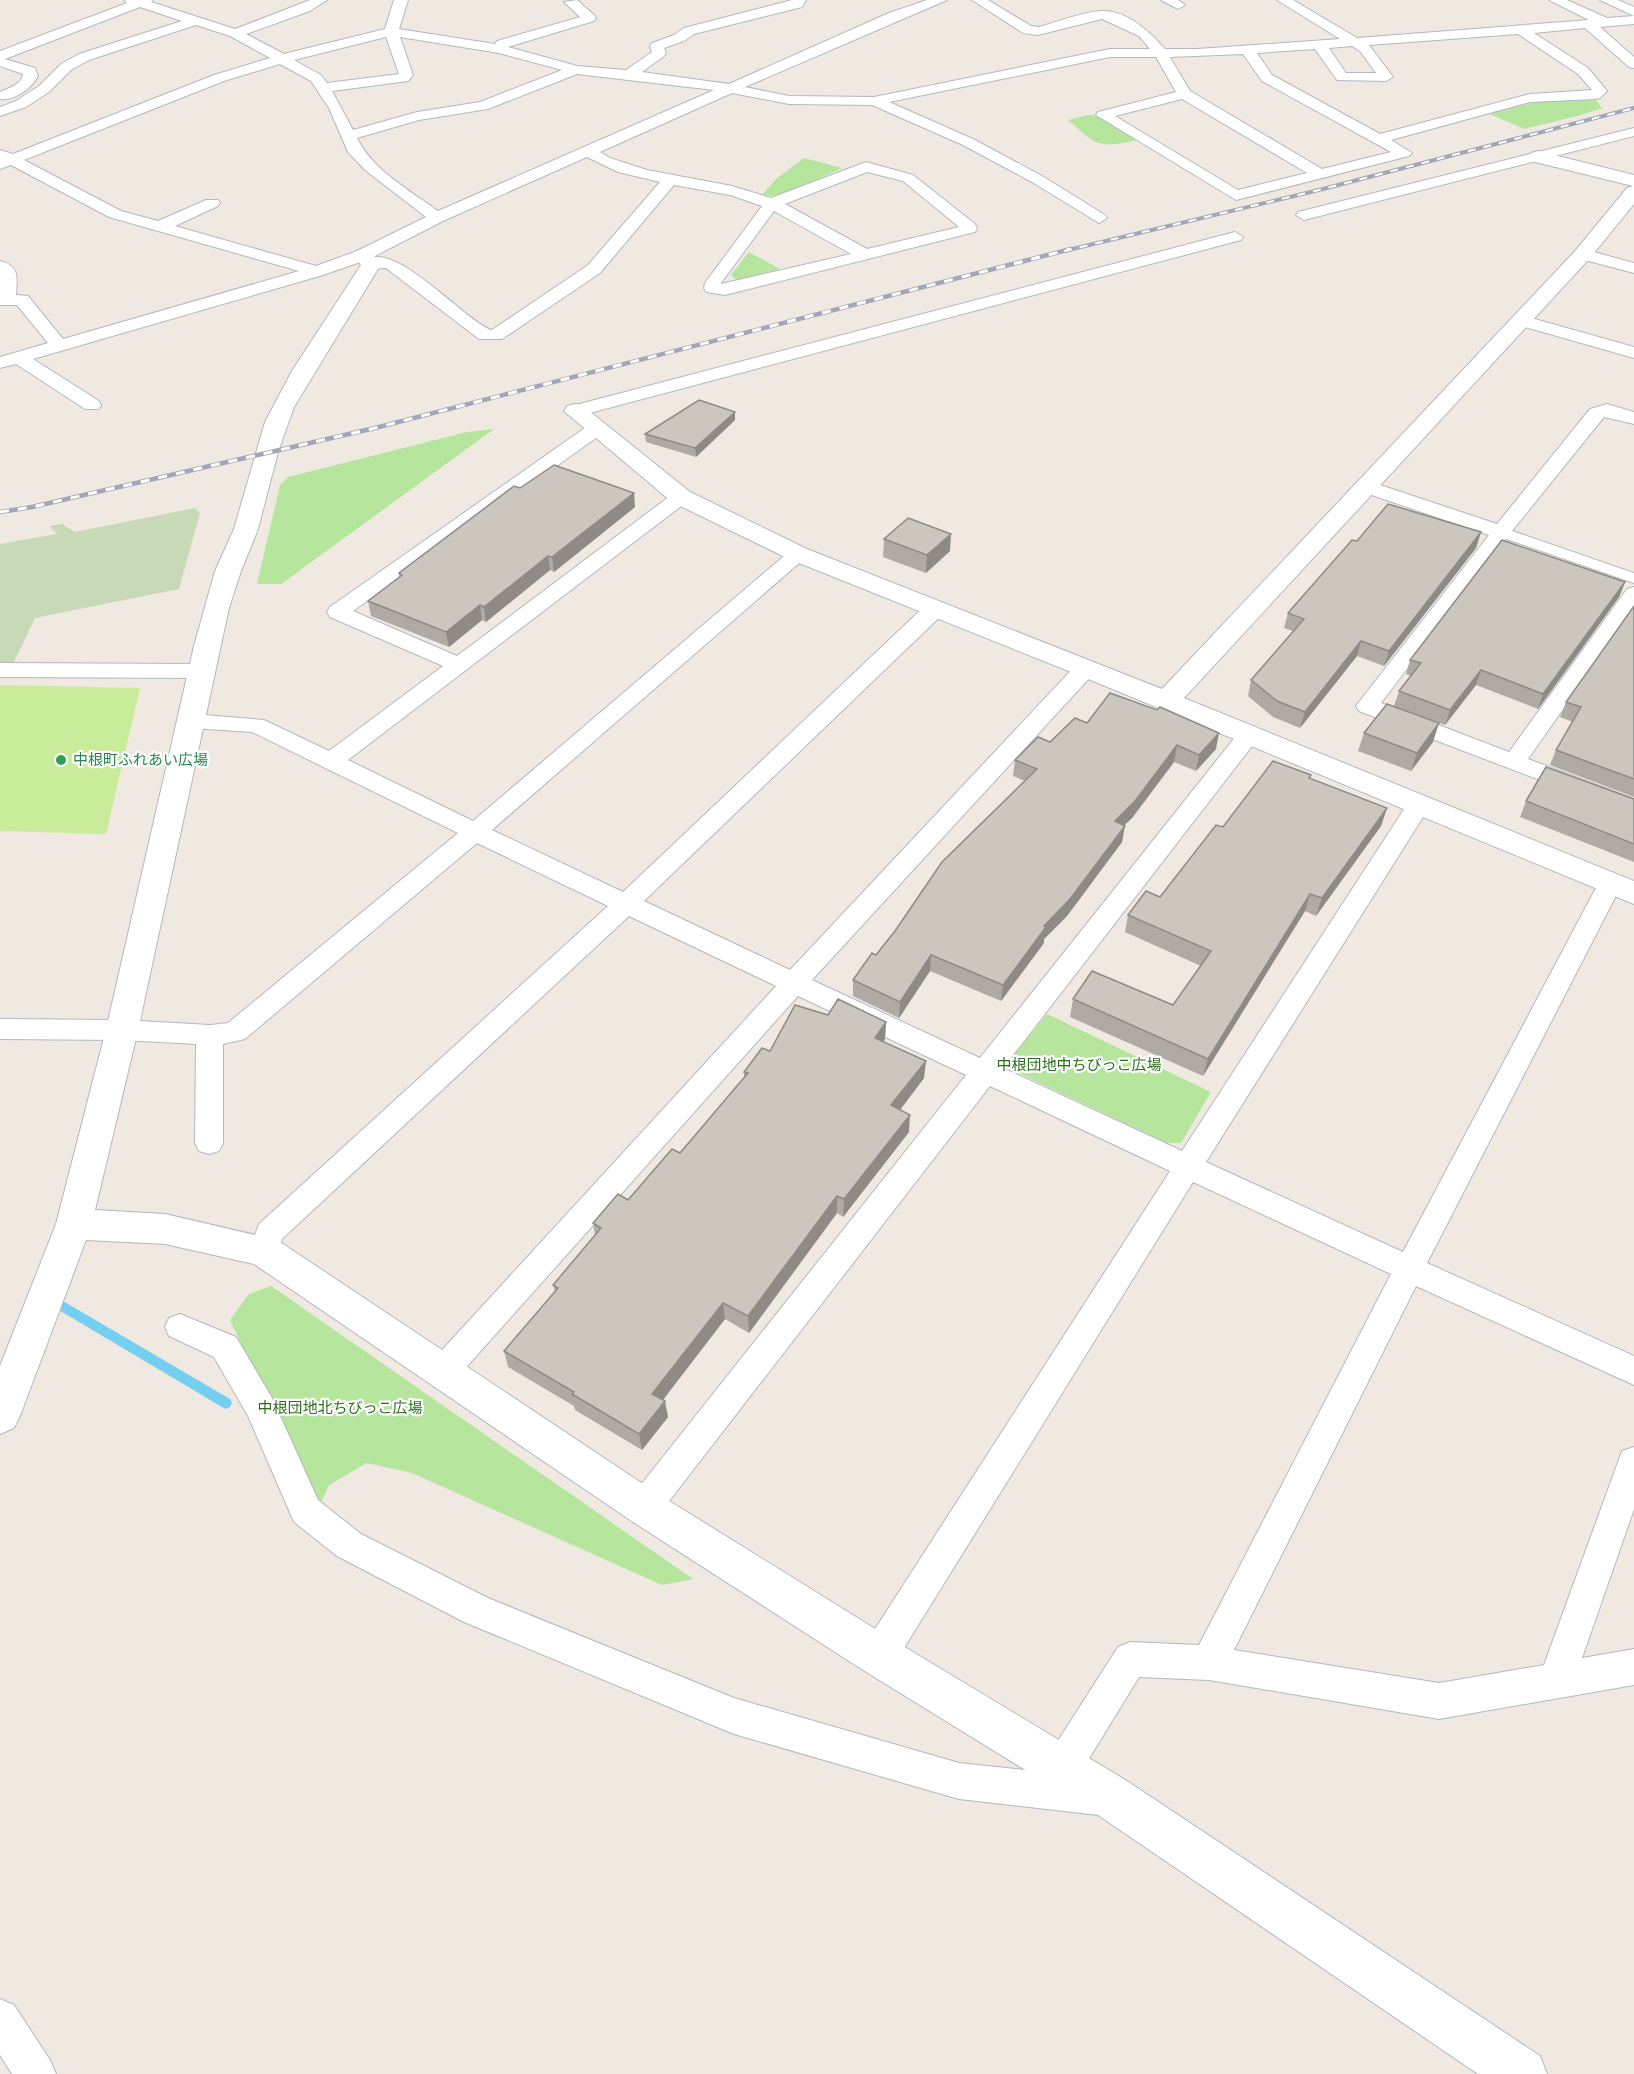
<svg xmlns="http://www.w3.org/2000/svg" width="1634" height="2074" font-family="'Nunito Sans','Noto Sans JP',sans-serif">
<rect width="100%" height="100%" fill="#efe9e1"/>
<g fill="#b6e59e">
<path d="M1595,99L1602,108L1581,115L1524,129L1490,114L1536,102Z"/>
<path d="M1089,115L1101,116L1137,140C1097,149 1097,145 1068,120Z"/>
<path d="M804,158L842,168L780,196L762,195L776,179Z"/>
<path d="M749,252L780,269L737,280L731,275Z"/>
<path d="M494,429L281,584H257L280,485L288,477L467,432Z"/>
<path d="M1047,1014L1211,1092L1181,1143H1167L1014,1071L1010,1060Z"/>
<path d="M271,1286L693,1579L662,1585L412,1473L367,1463L329,1485L318,1509L230,1320L249,1294Z"/>
</g>
<path fill="#c8d9b8" d="M195,508L200,513L179,589L35,618L13,664H0V544L57,534L49,526L62,524L75,532Z"/>
<path fill="#c9ec9a" d="M0,685L140,688L106,834L0,831Z"/>
<g fill="none" stroke-linecap="round" stroke-linejoin="round">
<path fill="#75cff0" fill-rule="evenodd" d="M51,1294L230,1399L232,1403L230,1407L226,1409L222,1407L47,1303L45,1299L47,1295Z"/>
<g stroke="#b4b7c1" stroke-width="2">
<path id="pedestrian" d="M1501,527L1634,573V583L1495,535L1493,532Z"/>
</g>
<g stroke="#b4b7c1" stroke-width="2">
<g id="minor">
<path d="M124,0H153L151,2L235,29L310,0H327L310,11L246,34L284,54L385,29L394,0H408L399,29L495,44L497,41L580,17L564,2L577,0L594,15L596,18L594,21L508,47L577,66L626,70L652,52L650,46L652,43L674,35L684,28L792,0H806L802,7L694,34L684,41L664,48L666,53L664,56L642,72L729,84L889,13L927,0H947L745,87L789,96L874,97L1110,49H1150L1139,36L1102,19L1038,35L1023,33L972,0H988L1031,26L1038,27C1055,23 1085,11 1102,11C1127,10 1150,32 1165,49H1197L1340,39L1277,0H1293L1357,38L1589,20L1549,0H1567L1607,18L1634,16V24L1600,27L1634,57V68L1629,67L1585,28L1534,33L1588,68L1607,91L1600,98L1595,99L1530,102L1391,140L1412,153L1409,156L1236,200L1096,115L1098,112L1176,92L1156,57H1110L889,102L973,139L1042,176L1105,215L1107,218L1099,223L1032,182L963,145L872,105L789,104L732,93L600,152L610,158L647,170L732,186L771,198L866,162L913,175L975,224L977,229L975,232L725,295L706,292L704,288L705,283L762,206L730,195L674,185L600,273L502,339H479L386,268L371,269L363,264C388,231 466,323 492,330L588,265L660,182L618,172L587,157L443,221L369,259L323,275L33,359L99,401L101,405L99,409H85L16,364L0,368V357L48,343L17,305H0V261C20,266 17,277 16,295L28,296L63,339L299,271L109,217L11,165L0,169V150L13,154L214,75L270,58L230,36L196,25L89,60L71,70L49,92L26,107L0,116V107L16,101L39,86L61,64L79,54L182,21L140,7L5,59L35,68L38,76C32,88 15,101 0,99V92C9,88 22,84 23,74L0,66V51L127,3ZM1518,34L1578,74L1592,90L1530,94L1380,134L1272,75L1257,53L1315,49L1337,80L1386,81L1393,77L1369,45ZM386,37L399,74L327,83L321,75L294,60ZM400,37L499,53L562,70L480,102L417,112L353,130L332,91L408,81L413,75ZM1352,46L1360,51L1376,73H1346L1329,48ZM1243,54L1262,81L1391,152L1322,169L1190,91L1170,57ZM280,64L311,81L329,108L348,152L365,170L426,217L357,251L316,266L175,226L218,206L220,203L218,200H206L158,221L121,211L24,160L224,81ZM577,74L714,90L438,211C411,191 372,170 357,138L419,120L488,109ZM1182,99L1307,173L1238,190L1115,116ZM867,172L903,181L959,227L867,249L785,204ZM774,211L851,254L721,284V283Z"/>
<path d="M1161,0H1178L1185,5L1178,9Z"/>
<path d="M1600,0H1618L1634,7V16Z"/>
<path d="M1634,128V136L1304,220L1296,215L1298,212Z"/>
<path d="M1235,232L1243,237L1241,240L582,415H568L566,411L568,407Z"/>
<path d="M1583,249L1634,263V273L1577,258L1575,254L1577,250Z"/>
<path d="M1520,315L1634,347V358L1514,324L1511,320L1514,316Z"/>
<path d="M1607,404L1634,412V424L1604,417L1508,536L1381,703L1509,752L1627,589L1634,587V608L1528,759L1634,799V816L1359,711L1356,706L1489,535L1357,490L1354,486L1357,482H1371L1497,524L1590,409Z"/>
<path d="M596,423L603,425L605,429L603,433L353,611L457,656L674,493H688L691,497L688,501L348,760L473,821L791,550L798,548L805,550L808,554L805,558L492,830L623,892L928,603L936,602L944,603L947,608L944,613L644,901L790,970L1078,663L1086,661L1094,663L1097,668L1094,673L812,980L980,1058L1240,731L1248,729L1256,731L1259,736L1256,741L1003,1068L1182,1151L1410,800L1418,798L1426,800L1430,806L1206,1162L1403,1252L1598,884L1601,878L1610,875L1619,878L1622,884L1427,1263L1634,1356V1385L1416,1286L1234,1650L1439,1683L1544,1665L1618,1462L1622,1451L1634,1447V1509L1582,1658L1634,1649V1685L1439,1719L1209,1680L1139,1677L1079,1775L1098,1777L1111,1783L1117,1796L1111,1809L1098,1815L959,1799L734,1734L464,1622L337,1556L294,1522L248,1416L214,1357L169,1336L165,1327L169,1318L180,1314L236,1337L272,1398L318,1500L361,1534L488,1598L734,1698L959,1763L1045,1772L1044,1768L1049,1755L1118,1647L1130,1642L1199,1645L1391,1274L1193,1182L904,1648L890,1667L878,1672L866,1667L860,1655L866,1643L1170,1171L990,1086L656,1518L644,1522L632,1518L627,1507L632,1496L966,1075L798,996L453,1382L442,1386L431,1382L426,1372L431,1362L776,986L629,916L282,1239L275,1260L264,1263L253,1260L249,1251L259,1224L608,906L477,843L245,1039L223,1044V1143L219,1151L209,1154L199,1151L195,1143L196,1044L122,1040L0,1039V1019L122,1020L210,1025L228,1023L458,833L252,732L192,728L184,726L181,721L184,716L192,714L264,720L329,751L443,666L330,617L327,612L330,607L589,425Z"/>
<path d="M0,663L201,664L209,666L212,671L209,676L201,678L0,677Z"/>
<path d="M0,1999L14,2005L50,2060L56,2074H12L0,2055Z"/>
</g>
</g>
<g stroke="#b4b7c1" stroke-width="2">
<g id="tertiary">
<path d="M1538,151L1634,175V204L1590,258L1184,698L1634,881V904L1076,674L789,559L672,502L564,411L567,406L575,404L583,406L690,492L807,549L1162,689L1576,250L1627,188L1633,186L1531,161L1529,157L1531,153Z"/>
<path d="M363,249L370,251L381,264L294,407L278,452L258,529L241,571L229,608L138,1030L95,1210L165,1214L277,1240L658,1494L893,1640L1127,1781L1540,2056L1547,2074H1478L1095,1813L863,1670L630,1520L254,1264L165,1244L86,1240L20,1416L14,1428L0,1434V1366L56,1224L106,1030L194,646L215,571L234,529L265,422L292,371L361,265L353,255L356,251Z"/>
</g>
</g>
<use href="#pedestrian" fill="#fff" fill-rule="evenodd"/>
<use href="#minor" fill="#fff" fill-rule="evenodd"/>
<use href="#tertiary" fill="#fff" fill-rule="evenodd"/>
<g stroke="#a3a6b8" stroke-width="4">
<path id="rail-far1" d="M1064,251L1319,190L1634,108"/>
</g>
<g stroke="#a3a6b8" stroke-width="4.5">
<path id="rail" d="M0,512L32,507L375,428L1071,249"/>
</g>
<use href="#rail-far1" stroke="#fff" stroke-width="2" stroke-dasharray="8" stroke-linecap="butt"/>
<use href="#rail" stroke="#fff" stroke-width="3" stroke-dasharray="9" stroke-linecap="butt"/>
</g>
<g fill="#afaba4">
<path d="M735,420L696,457L646,442L645,434Z"/>
<path d="M520,488L635,507L554,572L550,570L486,622L482,620L449,647L371,616L368,601L399,577V573Z"/>
<path d="M1481,532L1476,548L1384,666L1357,656L1300,728L1273,717L1248,696L1251,680L1293,631L1284,628L1288,613L1357,541Z"/>
<path d="M884,539L950,551L926,573L883,557Z"/>
<path d="M1625,582L1619,597L1538,709L1476,685L1445,725L1394,706L1399,691L1411,676L1406,674L1410,660Z"/>
<path d="M1634,606V797L1550,765L1556,750L1573,722L1560,717L1566,702Z"/>
<path d="M1087,723L1216,749L1196,771L1174,762L1132,818L1124,825L1122,842L1067,916L1044,939V943L1001,1001L930,971L899,1018L853,996V980L876,955L1025,781L1013,776L1015,760Z"/>
<path d="M1364,733L1433,742L1411,771L1358,751Z"/>
<path d="M1310,778L1387,808L1381,826L1316,916L1305,911L1203,1076L1070,1017L1073,999L1173,1005L1201,966L1125,932L1128,915L1160,897L1223,827Z"/>
<path d="M1634,799V862L1520,817L1526,801Z"/>
<path d="M828,1015L886,1022L885,1039L884,1041L924,1078L900,1110L909,1132L843,1217L837,1213L749,1333L725,1319L663,1400L668,1417L642,1450L575,1410L574,1406L508,1367L504,1351L555,1292L553,1285L595,1235L593,1223L628,1200L680,1153L744,1077V1072L770,1051Z"/>
</g>
<g fill="#8e8b86">
<path d="M735,412V420L696,457L695,448Z"/>
<path d="M634,493L635,507L554,572L552,557Z"/>
<path d="M1481,532L1476,548L1384,666L1389,651Z"/>
<path d="M951,534L950,551L926,573L927,555Z"/>
<path d="M548,556L550,570L486,622L484,607Z"/>
<path d="M1625,582L1619,597L1538,709L1543,694Z"/>
<path d="M480,605L482,620L449,647L446,632Z"/>
<path d="M1361,641L1357,656L1300,728L1305,712Z"/>
<path d="M1481,670L1476,685L1445,725L1450,710Z"/>
<path d="M1439,723L1433,742L1411,771L1417,753Z"/>
<path d="M1219,733L1216,749L1196,771L1199,755Z"/>
<path d="M1177,745L1174,762L1132,818L1112,837L1115,821Z"/>
<path d="M1387,808L1381,826L1316,916L1322,898Z"/>
<path d="M1125,826L1122,842L1067,916L1044,939V943L1001,1001L1003,985L1044,926Z"/>
<path d="M1310,894L1305,911L1203,1076L1208,1059Z"/>
<path d="M931,955L930,971L899,1018L900,1002Z"/>
<path d="M886,1022L885,1039L874,1055L875,1038Z"/>
<path d="M926,1061L924,1078L890,1123L891,1105Z"/>
<path d="M910,1115L909,1132L843,1217L844,1199Z"/>
<path d="M837,1196V1213L749,1333L748,1316Z"/>
<path d="M723,1303L725,1319L655,1410L652,1394Z"/>
<path d="M665,1401L668,1417L642,1450L639,1434Z"/>
</g>
<g fill="#cbc7bf" stroke="#8e8b86" stroke-width="1.5">
<path d="M699,400L735,412L695,448L645,434Z"/>
<path d="M554,465L634,493L552,557L548,556L484,607L480,605L446,632L368,601L402,575L399,573L514,486L520,488Z"/>
<path d="M1388,504L1481,532L1389,651L1361,641L1305,712L1277,701L1251,680L1304,619L1288,613L1352,540L1357,541Z"/>
<path d="M908,518L951,534L927,555L884,539Z"/>
<path d="M1502,540L1625,582L1543,694L1481,670L1450,710L1399,691L1421,663L1410,660Z"/>
<path d="M1634,606V779L1556,750L1581,707L1566,702Z"/>
<path d="M1110,693L1157,710L1160,707L1219,733L1199,755L1177,745L1135,801L1115,821L1125,826L1070,899L1044,926L1046,927L1003,985L931,955L900,1002L853,980L872,953L876,955L895,931L942,862L1037,769L1015,760L1038,737L1050,742L1075,718L1087,723Z"/>
<path d="M1387,704L1439,723L1417,753L1364,733Z"/>
<path d="M1273,761L1311,775L1309,778L1387,808L1322,898L1310,894L1208,1059L1073,999L1092,971L1173,1005L1211,951L1128,915L1146,891L1160,897L1216,825L1223,827Z"/>
<path d="M1546,767L1634,799V844L1526,801Z"/>
<path d="M838,999L886,1022L875,1038L926,1061L891,1105L910,1115L844,1199L837,1196L748,1316L723,1303L652,1394L665,1401L639,1434L572,1394L574,1392L504,1351L558,1288L553,1285L601,1228L593,1223L618,1194L628,1200L672,1149L680,1153L748,1073L744,1072L762,1048L770,1051L795,1005L828,1015Z"/>
</g>
<circle fill="#2e9e5b" stroke="#fff" stroke-width="2" cx="61" cy="760" r="6"/>
<g text-anchor="middle" stroke-width="4.5" stroke-linejoin="round" paint-order="stroke">
<g font-size="15" fill="#27864d" stroke="#fff" text-anchor="start">
<text x="73" y="765">中根町ふれあい広場</text>
</g>
<g font-size="15" fill="#2c6e1b" stroke="#fff">
<text x="1079" y="1070">中根団地中ちびっこ広場</text>
<text x="340" y="1413">中根団地北ちびっこ広場</text>
</g>
</g>
</svg>
